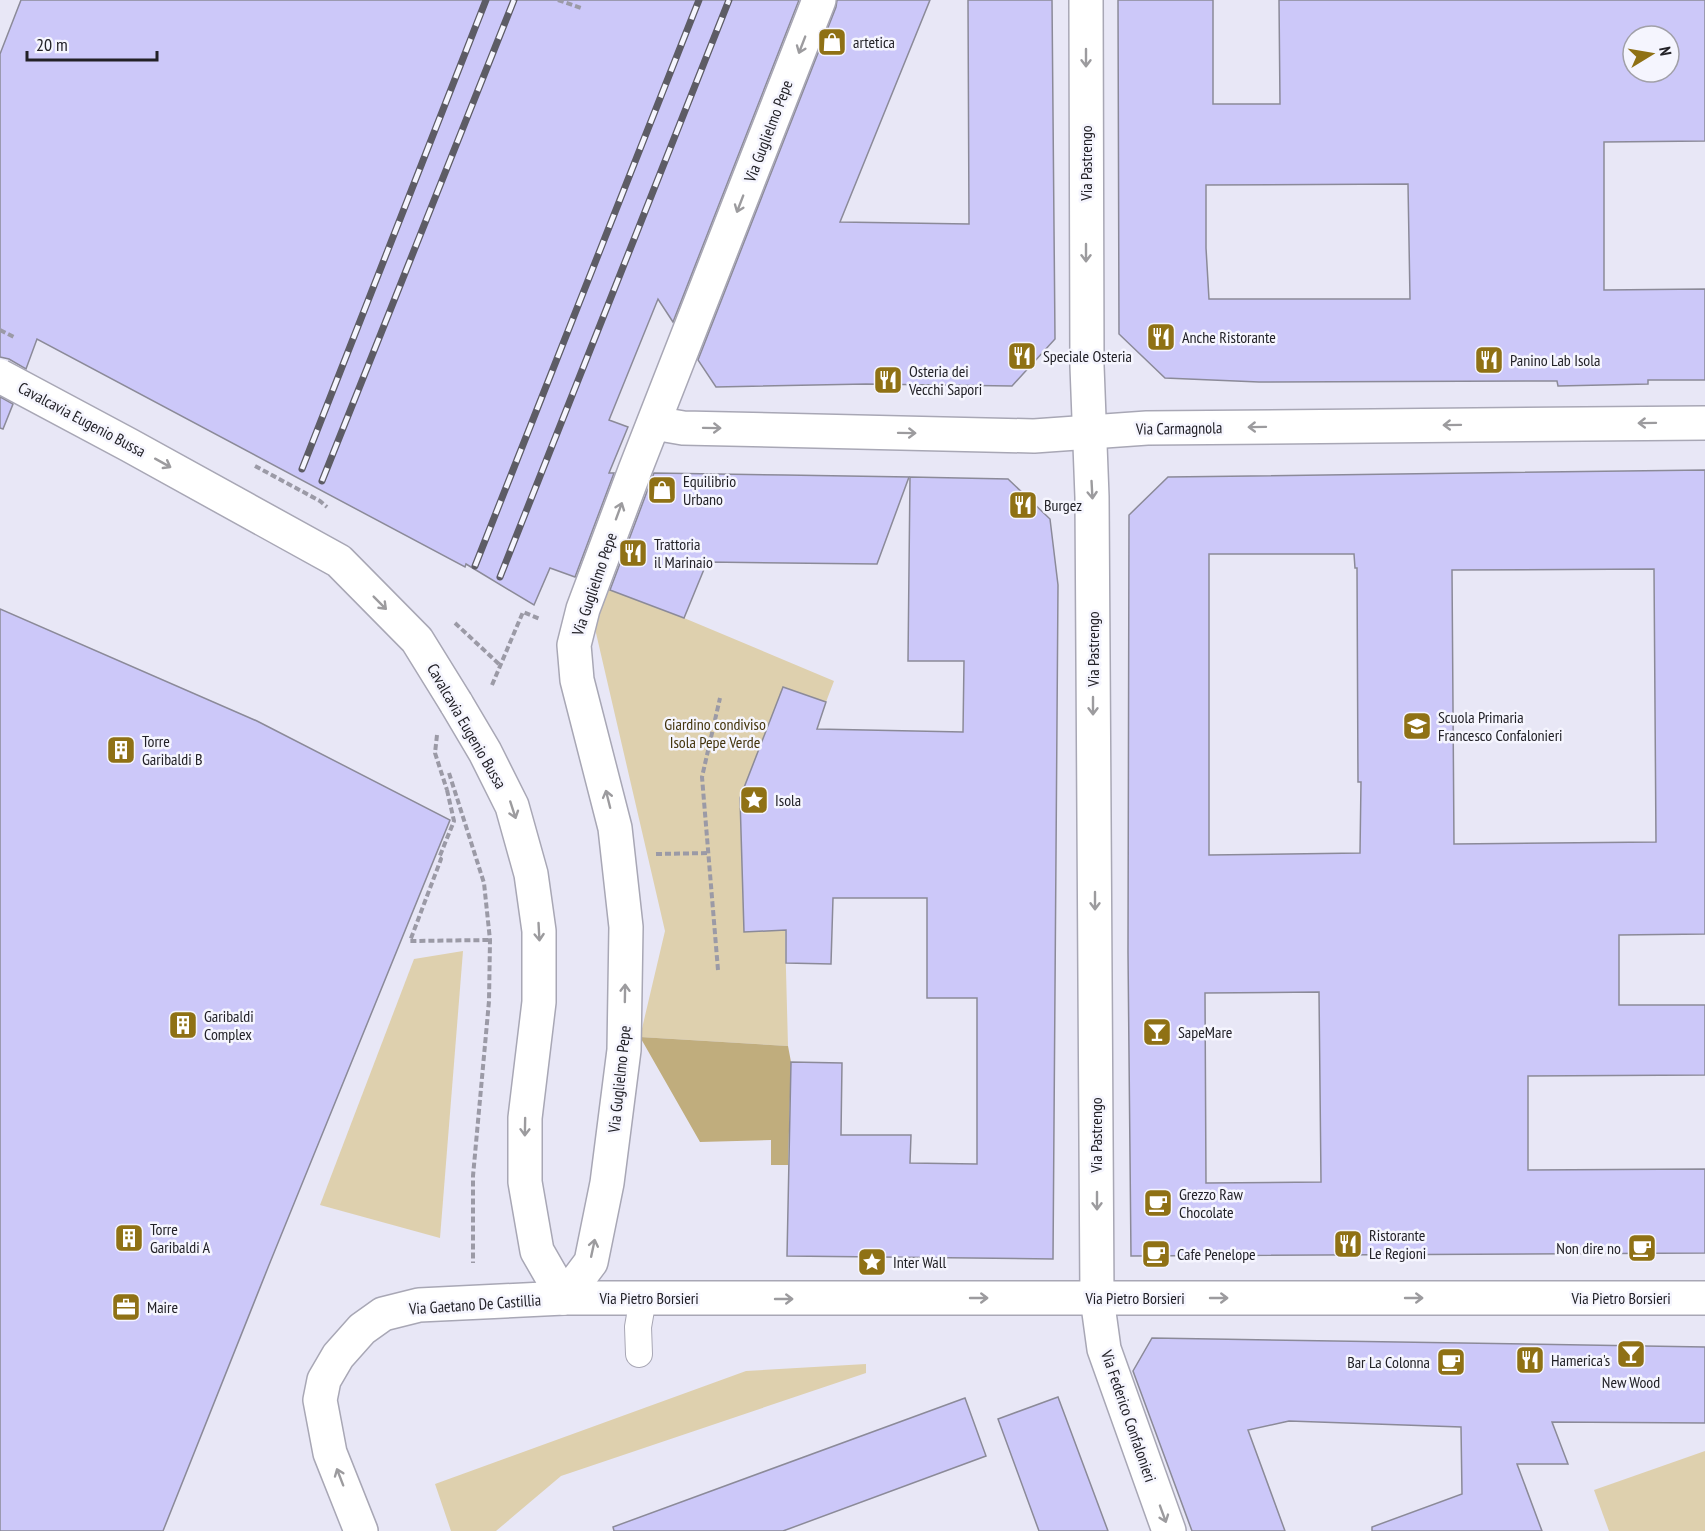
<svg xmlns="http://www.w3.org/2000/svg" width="1705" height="1531" font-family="'PT Sans Narrow',sans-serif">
<rect width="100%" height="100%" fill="#e8e7f6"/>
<g fill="#ded0ae">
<path d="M605,588L684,618L834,681L782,818L788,1046L640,1037L665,931L593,620Z"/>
<path d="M463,951L440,1238L320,1205L414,959Z"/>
<path d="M866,1364V1373L561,1476L496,1531H451L435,1484L746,1371Z"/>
<path d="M1705,1451V1531H1609L1594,1490Z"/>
</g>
<path fill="#c0ad7d" d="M640,1037L788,1046L791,1062L788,1165H771V1140L700,1142Z"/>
<g fill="#ccc8f9" stroke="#8b8a98" stroke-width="1.5" fill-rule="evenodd">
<path d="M21,0H799L673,322L658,299L609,420L628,427L609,473H614L575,577L550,568L534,605L466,564L465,567L37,339L26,369L9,359L0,357V54Z"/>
<path d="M837,0H930L840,222L969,224L968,0H1052L1055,339L1012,386L866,384L716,387L698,360L836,7Z"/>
<path d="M1118,0H1213V104H1280L1279,0H1705V141L1604,142V290L1705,289V380H1648V384L1558,386L1557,381L1259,382L1165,378L1119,334ZM1633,36H1669V72H1633ZM1408,184L1410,299H1209L1206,248V185Z"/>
<path d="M0,397L13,404L3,429L0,428Z"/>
<path d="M1705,470V934L1619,935V1005H1705V1075L1528,1076V1170L1705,1169V1253L1131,1256L1128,952L1129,515L1168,477ZM1209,554H1354L1355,568H1357L1358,782H1361L1360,853L1209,855ZM1654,569L1656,842L1454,844L1452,570ZM1319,992L1321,1182L1206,1183L1205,993Z"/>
<path d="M654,473L785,475L909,477L877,564L707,562L684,618L610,590Z"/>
<path d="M910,477L1008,479L1050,519L1058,585L1053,1259L787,1256L791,1062L842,1063L841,1135H911L910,1163L977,1164V998H927V898H833L831,964L786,963V930L744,932L740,798L783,687L826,702L817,729L963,732L964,661H908Z"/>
<path d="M0,609L257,721L450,820L269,1265L163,1531H0Z"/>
<path d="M1152,1338L1705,1347V1423L1552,1422L1568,1464H1517L1542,1531H1372V1527L1462,1494L1461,1427L1289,1421L1248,1430L1285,1531H1192L1133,1371Z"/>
<path d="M1058,1397L1108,1531H1039L998,1419Z"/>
<path d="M965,1398L986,1456L783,1531H614L613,1527Z"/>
</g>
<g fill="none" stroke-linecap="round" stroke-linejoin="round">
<g stroke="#a8a7b5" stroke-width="28">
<path id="service" d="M639,1354L638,1327L643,1298"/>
</g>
<g stroke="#a8a7b5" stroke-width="36">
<g id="minor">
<path d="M1086,0L1087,366L1092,497L1097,1298L1104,1349L1169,1531"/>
<path d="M654,423L683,428L1034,436L1147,428L1705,423"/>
<path d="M456,703L485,752L512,806L531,874L539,931V1002L525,1118V1182L537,1251L564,1298"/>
<path d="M564,1298L591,1262L607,1183L624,1050L626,927L615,828L577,680L574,645L583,609L635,470L819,0"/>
<path d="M361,1531L330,1453L320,1400L324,1380L338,1356L362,1329L383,1314L419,1305L564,1298H1705"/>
</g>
</g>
<g stroke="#9b9aa6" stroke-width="4" stroke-dasharray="6 3" stroke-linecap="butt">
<path d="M558,0L581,8"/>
<path d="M0,330L14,337"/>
<path d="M492,685L523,612L540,619"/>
<path d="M449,773L484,883L490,940L489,1001L473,1176V1263"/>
<path d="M447,790L454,821L439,858L441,859L410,941L490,940"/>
<path d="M656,854L709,853"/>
<path d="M718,970L702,777L720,698"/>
</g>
<use href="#service" stroke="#fff" stroke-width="26"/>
<use href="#minor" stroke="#fff" stroke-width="33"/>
<g stroke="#5d5c65" stroke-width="7">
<g id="rail">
<path d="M302,469L486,0"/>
<path d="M322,481L514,0"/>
<path d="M475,566L699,0"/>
<path d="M500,577L729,0"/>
</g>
</g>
<use href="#rail" stroke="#f5f5fe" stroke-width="4.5" stroke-dasharray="14" stroke-linecap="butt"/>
<g stroke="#a8a7b5" stroke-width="36" stroke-linecap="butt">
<path id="minor-bridge" d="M0,376L129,445L339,561L417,640L456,703"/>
</g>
<g stroke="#9b9aa6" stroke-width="4" stroke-dasharray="6 3" stroke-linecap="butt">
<path d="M255,466L320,501L327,507"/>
<path d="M455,623L500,665"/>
<path d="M437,735L435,753L447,790"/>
</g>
<use href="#minor-bridge" stroke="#fff" stroke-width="33"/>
</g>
<defs><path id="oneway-shaft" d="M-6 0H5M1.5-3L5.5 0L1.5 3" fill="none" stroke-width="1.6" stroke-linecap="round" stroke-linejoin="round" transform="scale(1.5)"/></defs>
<g stroke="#9c9b9e">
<use href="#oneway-shaft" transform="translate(802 45) rotate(111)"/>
<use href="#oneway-shaft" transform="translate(1086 58) rotate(90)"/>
<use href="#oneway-shaft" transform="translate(740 204) rotate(111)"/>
<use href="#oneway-shaft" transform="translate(1086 253) rotate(90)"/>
<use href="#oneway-shaft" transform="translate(1647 423) rotate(179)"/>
<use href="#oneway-shaft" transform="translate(1452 425) rotate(179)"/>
<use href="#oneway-shaft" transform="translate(1257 427) rotate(179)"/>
<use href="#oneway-shaft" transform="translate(712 428) rotate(1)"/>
<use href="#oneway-shaft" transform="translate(907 433) rotate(1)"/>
<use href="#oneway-shaft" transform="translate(163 463) rotate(29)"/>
<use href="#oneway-shaft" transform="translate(1092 490) rotate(87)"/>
<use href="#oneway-shaft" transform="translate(619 511) rotate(-70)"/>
<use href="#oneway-shaft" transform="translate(380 603) rotate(45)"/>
<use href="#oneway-shaft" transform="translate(1093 706) rotate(90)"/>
<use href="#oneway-shaft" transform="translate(608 799) rotate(-104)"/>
<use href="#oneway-shaft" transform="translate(513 810) rotate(72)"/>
<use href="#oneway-shaft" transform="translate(1095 901) rotate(90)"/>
<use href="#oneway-shaft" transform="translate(539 932) rotate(87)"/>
<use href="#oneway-shaft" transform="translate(625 993) rotate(-89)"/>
<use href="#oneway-shaft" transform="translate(525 1127) rotate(91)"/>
<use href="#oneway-shaft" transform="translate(1097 1201) rotate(90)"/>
<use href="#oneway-shaft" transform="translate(593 1248) rotate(-78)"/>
<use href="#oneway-shaft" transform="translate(979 1298)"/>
<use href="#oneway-shaft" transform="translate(1219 1298)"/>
<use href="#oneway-shaft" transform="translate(1414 1298)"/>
<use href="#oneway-shaft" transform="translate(784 1299)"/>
<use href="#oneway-shaft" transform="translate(340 1477) rotate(-111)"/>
<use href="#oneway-shaft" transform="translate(1163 1514) rotate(70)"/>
</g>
<defs>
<g id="shop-square" transform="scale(1.5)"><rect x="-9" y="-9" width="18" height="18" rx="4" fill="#8f7115" stroke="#f5f5fe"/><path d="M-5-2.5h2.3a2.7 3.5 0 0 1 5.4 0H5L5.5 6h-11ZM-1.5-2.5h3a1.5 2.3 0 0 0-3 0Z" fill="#fff"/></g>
<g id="restaurant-square" transform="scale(1.5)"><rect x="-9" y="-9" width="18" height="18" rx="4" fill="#8f7115" stroke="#f5f5fe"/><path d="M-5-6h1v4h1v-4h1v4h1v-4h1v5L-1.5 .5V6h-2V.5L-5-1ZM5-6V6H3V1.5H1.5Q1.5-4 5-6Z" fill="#fff"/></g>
<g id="school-square" transform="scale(1.5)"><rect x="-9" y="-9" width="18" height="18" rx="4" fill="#8f7115" stroke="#f5f5fe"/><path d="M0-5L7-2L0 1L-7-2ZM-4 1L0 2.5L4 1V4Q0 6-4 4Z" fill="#fff"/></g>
<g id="building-square" transform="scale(1.5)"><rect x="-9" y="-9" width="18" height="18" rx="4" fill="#8f7115" stroke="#f5f5fe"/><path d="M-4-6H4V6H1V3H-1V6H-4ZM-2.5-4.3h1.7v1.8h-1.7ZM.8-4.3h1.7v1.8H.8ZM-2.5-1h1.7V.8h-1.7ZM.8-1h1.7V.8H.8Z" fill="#fff"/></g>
<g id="sight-square" transform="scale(1.5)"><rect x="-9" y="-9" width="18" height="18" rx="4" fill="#8f7115" stroke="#f5f5fe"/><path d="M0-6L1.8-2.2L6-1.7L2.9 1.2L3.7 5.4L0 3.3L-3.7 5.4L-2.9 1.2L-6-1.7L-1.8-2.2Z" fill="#fff"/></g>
<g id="bar-square" transform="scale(1.5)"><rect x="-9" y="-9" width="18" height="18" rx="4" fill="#8f7115" stroke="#f5f5fe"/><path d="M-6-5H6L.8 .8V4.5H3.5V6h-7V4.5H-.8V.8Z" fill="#fff"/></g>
<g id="cafe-square" transform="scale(1.5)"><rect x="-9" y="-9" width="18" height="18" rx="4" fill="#8f7115" stroke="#f5f5fe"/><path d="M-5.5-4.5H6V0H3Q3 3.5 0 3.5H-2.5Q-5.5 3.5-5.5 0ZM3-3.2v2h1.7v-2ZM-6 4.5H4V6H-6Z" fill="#fff"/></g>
<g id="office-square" transform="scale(1.5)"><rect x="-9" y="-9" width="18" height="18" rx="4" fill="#8f7115" stroke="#f5f5fe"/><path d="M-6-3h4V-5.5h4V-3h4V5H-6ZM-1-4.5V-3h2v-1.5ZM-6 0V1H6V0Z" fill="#fff"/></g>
</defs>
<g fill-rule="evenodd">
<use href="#shop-square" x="832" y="42"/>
<use href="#restaurant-square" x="1161" y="337"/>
<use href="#restaurant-square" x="1022" y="356"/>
<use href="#restaurant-square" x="1489" y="360"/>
<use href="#restaurant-square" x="888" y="380"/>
<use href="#shop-square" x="662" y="490"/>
<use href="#restaurant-square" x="1023" y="505"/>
<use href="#restaurant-square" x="633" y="553"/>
<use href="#school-square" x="1417" y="726"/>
<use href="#building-square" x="121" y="750"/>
<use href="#sight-square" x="754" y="800"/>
<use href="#building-square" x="183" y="1025"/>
<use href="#bar-square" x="1157" y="1032"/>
<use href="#cafe-square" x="1158" y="1203"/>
<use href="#building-square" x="129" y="1238"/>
<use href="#restaurant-square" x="1348" y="1244"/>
<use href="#cafe-square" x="1642" y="1248"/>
<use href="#cafe-square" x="1156" y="1254"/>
<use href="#sight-square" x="872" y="1262"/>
<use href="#office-square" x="126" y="1307"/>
<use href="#bar-square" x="1631" y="1354"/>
<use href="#restaurant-square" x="1530" y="1360"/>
<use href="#cafe-square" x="1451" y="1362"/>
</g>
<g text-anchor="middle" stroke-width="5" stroke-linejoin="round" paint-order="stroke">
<g font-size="16" fill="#222127" stroke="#f5f5fe" text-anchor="start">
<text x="853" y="48">artetica</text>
<text x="1182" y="343">Anche Ristorante</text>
<text x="1043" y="362">Speciale Osteria</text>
<text x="1510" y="366">Panino Lab Isola</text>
<text x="909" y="377">Osteria dei<tspan x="909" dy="18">Vecchi Sapori</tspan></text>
<text x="683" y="487">Equilibrio<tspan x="683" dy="18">Urbano</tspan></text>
<text x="1044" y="511">Burgez</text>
<text x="654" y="550">Trattoria<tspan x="654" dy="18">il Marinaio</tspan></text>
<text x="1438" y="723">Scuola Primaria<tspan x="1438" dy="18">Francesco Confalonieri</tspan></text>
<text x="142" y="747">Torre<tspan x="142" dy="18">Garibaldi B</tspan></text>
<text x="775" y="806">Isola</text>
<text x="204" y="1022">Garibaldi<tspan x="204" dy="18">Complex</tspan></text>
<text x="1178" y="1038">SapeMare</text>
<text x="1179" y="1200">Grezzo Raw<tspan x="1179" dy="18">Chocolate</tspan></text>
<text x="150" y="1235">Torre<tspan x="150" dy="18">Garibaldi A</tspan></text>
<text x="1369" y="1241">Ristorante<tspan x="1369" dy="18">Le Regioni</tspan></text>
<text x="1621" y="1254" text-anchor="end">Non dire no</text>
<text x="1177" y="1260">Cafe Penelope</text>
<text x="893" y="1268">Inter Wall</text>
<text x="147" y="1313">Maire</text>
<text x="1551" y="1366">Hamerica's</text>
<text x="1430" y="1368" text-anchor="end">Bar La Colonna</text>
<text x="1631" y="1388" text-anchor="middle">New Wood</text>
</g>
<g font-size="16" fill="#222127" stroke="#f5f5fe">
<text transform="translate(768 131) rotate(-69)" y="6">Via Guglielmo Pepe</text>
<text transform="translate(1086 163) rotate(-90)" y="6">Via Pastrengo</text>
<text transform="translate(82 419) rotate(28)" y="6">Cavalcavia Eugenio Bussa</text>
<text transform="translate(1179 428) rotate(-1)" y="6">Via Carmagnola</text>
<text transform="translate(594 584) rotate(-71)" y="6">Via Guglielmo Pepe</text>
<text transform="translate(1093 649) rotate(-90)" y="6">Via Pastrengo</text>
<text transform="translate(467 726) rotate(60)" y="6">Cavalcavia Eugenio Bussa</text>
<text transform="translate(619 1079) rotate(-84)" y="6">Via Guglielmo Pepe</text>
<text transform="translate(1096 1135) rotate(-90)" y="6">Via Pastrengo</text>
<text x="649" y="1304">Via Pietro Borsieri</text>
<text x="1135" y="1304">Via Pietro Borsieri</text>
<text x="1621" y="1304">Via Pietro Borsieri</text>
<text transform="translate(475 1304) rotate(-4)" y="6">Via Gaetano De Castillia</text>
<text transform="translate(1129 1416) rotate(71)" y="6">Via Federico Confalonieri</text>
</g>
<g font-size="16" fill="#43340d" stroke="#f5f5fe">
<text x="715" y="730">Giardino condiviso<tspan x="715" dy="18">Isola Pepe Verde</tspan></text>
</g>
</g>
<g transform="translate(1651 54) rotate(79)"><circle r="28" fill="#f5f5fe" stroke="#a1a0a8" stroke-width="1.5"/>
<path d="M0-4.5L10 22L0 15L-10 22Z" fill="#8f7115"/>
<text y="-9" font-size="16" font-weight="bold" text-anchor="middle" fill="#222127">N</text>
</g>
<path d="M27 51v9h130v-9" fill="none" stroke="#222127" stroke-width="3"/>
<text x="36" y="51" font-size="18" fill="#222127" stroke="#f5f5fe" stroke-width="4.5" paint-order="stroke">20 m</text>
</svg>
